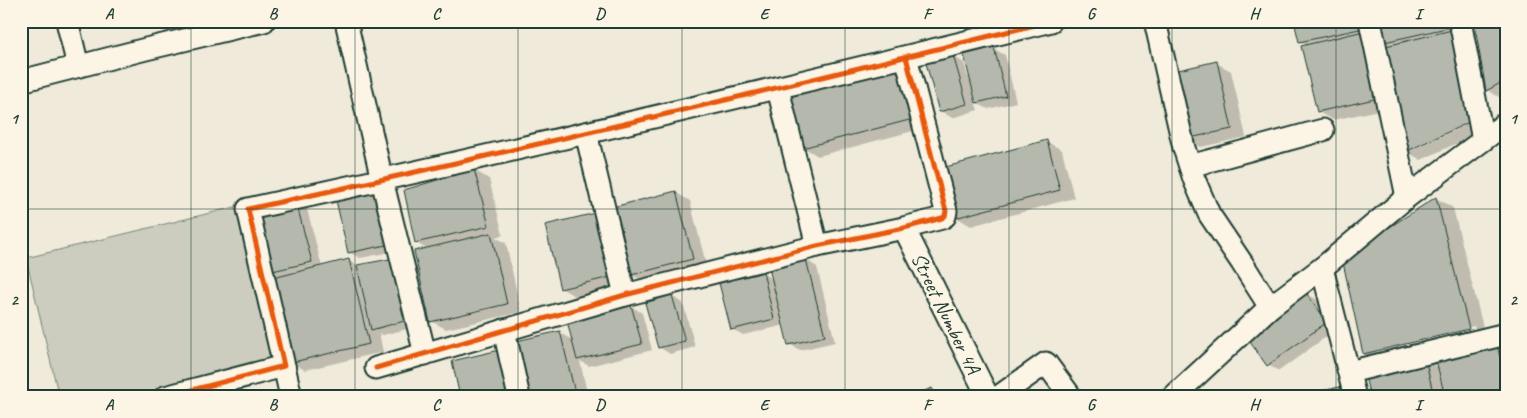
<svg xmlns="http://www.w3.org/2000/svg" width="1527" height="418" font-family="Caveat,sans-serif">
<rect width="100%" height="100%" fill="#efeada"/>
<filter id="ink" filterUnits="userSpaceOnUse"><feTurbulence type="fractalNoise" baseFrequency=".02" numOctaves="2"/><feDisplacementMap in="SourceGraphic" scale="10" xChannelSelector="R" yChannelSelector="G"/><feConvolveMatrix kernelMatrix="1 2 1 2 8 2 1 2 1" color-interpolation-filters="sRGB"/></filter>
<g filter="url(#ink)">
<path fill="#cccdbf" stroke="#76857a" d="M243,205L283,366L150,397H59L26,258Z"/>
<g fill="#0003" fill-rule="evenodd">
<path d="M1371,21L1393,107L1333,120L1318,112L1307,46L1300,41Z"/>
<path d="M1376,21H1506V99L1504,100L1487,90L1477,35L1471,36L1474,38L1491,127L1421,160L1406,151L1388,47L1381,42ZM1481,115L1482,117L1416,148V145Z"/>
<path d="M994,49L1005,55L1016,102L988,109L975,102L978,110L952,118L941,111L953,56L964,63L968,77Z"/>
<path d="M1216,63L1231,71L1246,137L1201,147L1186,139Z"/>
<path d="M904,68L932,126L818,156L803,147Z"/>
<path d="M1047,142L1062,150L1074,198L971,226L956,217Z"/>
<path d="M474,170L489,179L503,235L495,237L506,243L521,312L446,329L431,321L427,249L416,243Z"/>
<path d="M377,190L402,250L360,258L349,252Z"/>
<path d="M675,192L690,201L707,268L647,283L632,275Z"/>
<path d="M1436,198L1453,208L1486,339L1382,364L1364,354ZM1474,326L1475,329L1377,352V350Z"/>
<path d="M296,203L307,209L322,267L349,261L358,266L389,260L400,267L419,326L383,335L379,333L383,352L305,370L290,362L279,277L270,272Z"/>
<path d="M546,226L629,285L576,297L561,288Z"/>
<path d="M806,260L817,267L835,342L800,350L789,344L785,325L743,335L732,329L762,273L774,280Z"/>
<path d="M1305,293L1316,299L1338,328L1279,371L1268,365Z"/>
<path d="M672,296L683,303L695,347L670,354L659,347Z"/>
<path d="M631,306L642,313L652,350L589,366L580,361L588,397H462L504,350L560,333L573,340Z"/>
<path d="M1506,340V397H1371L1425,359L1439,368L1496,343L1503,347L1502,341Z"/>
<path d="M932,389L945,397H912Z"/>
</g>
<g fill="#b5b9ad" stroke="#1f3d34">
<path d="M1294,21H1362L1364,28L1299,42Z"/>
<path d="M1375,21H1459L1460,25L1380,43Z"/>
<path d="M1474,21H1506V80L1486,91Z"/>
<path d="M1460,28L1476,119L1405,152L1382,47Z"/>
<path d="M1364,31L1379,98L1317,112L1301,46Z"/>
<path d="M994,47L1006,96L976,103L964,55Z"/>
<path d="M953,55L967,104L939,112L926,63Z"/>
<path d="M1217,61L1232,129L1185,139L1170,72Z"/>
<path d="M904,66L917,118L802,148L788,96Z"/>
<path d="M1047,140L1060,190L955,218L942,168Z"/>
<path d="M474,169L489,226L415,243L404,190Z"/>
<path d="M377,189L391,244L348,253L336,200Z"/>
<path d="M676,191L693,259L631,275L613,207Z"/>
<path d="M1436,197L1469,329L1363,354L1342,258Z"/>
<path d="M296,202L312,262L268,272L254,211Z"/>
<path d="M600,212L615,276L560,289L545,225Z"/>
<path d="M491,233L507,304L430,322L414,251Z"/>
<path d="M349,259L369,344L289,363L269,279Z"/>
<path d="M390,259L408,320L371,330L357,265Z"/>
<path d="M806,259L825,336L788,345L769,268Z"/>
<path d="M763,272L774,319L731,330L719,283Z"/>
<path d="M1305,291L1327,322L1267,366L1245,335Z"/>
<path d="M672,295L685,341L658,348L645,303Z"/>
<path d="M631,305L642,344L577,360L567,321Z"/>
<path d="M560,331L576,397H525L512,342Z"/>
<path d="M1496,341L1506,382V397H1445L1435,356Z"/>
<path d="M504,349L516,397H460L452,361Z"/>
<path d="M1425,358L1434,397H1370L1364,372Z"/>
<path d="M1345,386L1347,397H1290Z"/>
<path d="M932,388L936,397H909Z"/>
</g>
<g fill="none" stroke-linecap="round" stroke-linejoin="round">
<g stroke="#1f3d34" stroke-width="25">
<g id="street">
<path d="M67,21L78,66"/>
<path d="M346,21L382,180L425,354"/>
<path d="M1155,21L1184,148L1194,179L1209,214L1242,263L1270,307"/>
<path d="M1370,21L1407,197"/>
<path d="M1460,21L1483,140"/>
<path d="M21,81L146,49L264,21"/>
<path d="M778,89L817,246"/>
<path d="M586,133L625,295"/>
<path d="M1190,166L1323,130"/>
<path d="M904,228L988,397"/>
<path d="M1322,268L1355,397"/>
<path d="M504,330L519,397"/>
<path d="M284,366L291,397"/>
<path d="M376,368L625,295L817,246L904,228L942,218L945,216L946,211L906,57"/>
<path d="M1349,372L1506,334"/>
<path d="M165,397L284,366L248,209C517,151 784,87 1051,21"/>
<path d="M998,397L1046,363L1071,397"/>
<path d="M1173,397L1270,307L1322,268L1407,197L1506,123"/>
</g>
</g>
<use href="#street" stroke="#fcf5e5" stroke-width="21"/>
<g stroke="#fcf5e5" stroke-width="8">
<g id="cycleway">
<path d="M376,368L625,295L817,246L904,228L942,218L945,216L946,211L906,57"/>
<path d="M165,397L284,366L248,209C517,151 784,87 1051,21"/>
</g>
</g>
<use href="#cycleway" stroke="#e8590c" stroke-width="5"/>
</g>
</g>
<path fill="none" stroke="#1f3d34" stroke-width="1" stroke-opacity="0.55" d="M191,21V397M355,21V397M518,21V397M682,21V397M845,21V397M1009,21V397M1172,21V397M1336,21V397M21,209H1506"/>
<g text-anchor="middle" stroke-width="5" stroke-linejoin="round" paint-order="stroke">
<g font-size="21" fill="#1f3d34" stroke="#fcf5e5">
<text transform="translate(946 313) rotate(64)" y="7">Street Number 4A</text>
</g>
</g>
<rect width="1527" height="418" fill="none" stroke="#fcf5e5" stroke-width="55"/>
<rect x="28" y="28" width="1472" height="362" fill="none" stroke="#1f3d34" stroke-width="2"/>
<g font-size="16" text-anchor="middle" font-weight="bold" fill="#1f3d34">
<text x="109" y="19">A</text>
<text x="273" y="19">B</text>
<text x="436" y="19">C</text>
<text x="600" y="19">D</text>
<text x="764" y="19">E</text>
<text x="927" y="19">F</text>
<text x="1091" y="19">G</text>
<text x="1254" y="19">H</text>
<text x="1418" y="19">I</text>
<text x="14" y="124">1</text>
<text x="1513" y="124">1</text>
<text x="14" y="305">2</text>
<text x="1513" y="305">2</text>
<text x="109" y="410">A</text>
<text x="273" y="410">B</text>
<text x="436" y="410">C</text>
<text x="600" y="410">D</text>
<text x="764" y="410">E</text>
<text x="927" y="410">F</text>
<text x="1091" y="410">G</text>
<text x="1254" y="410">H</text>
<text x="1418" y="410">I</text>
</g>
</svg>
